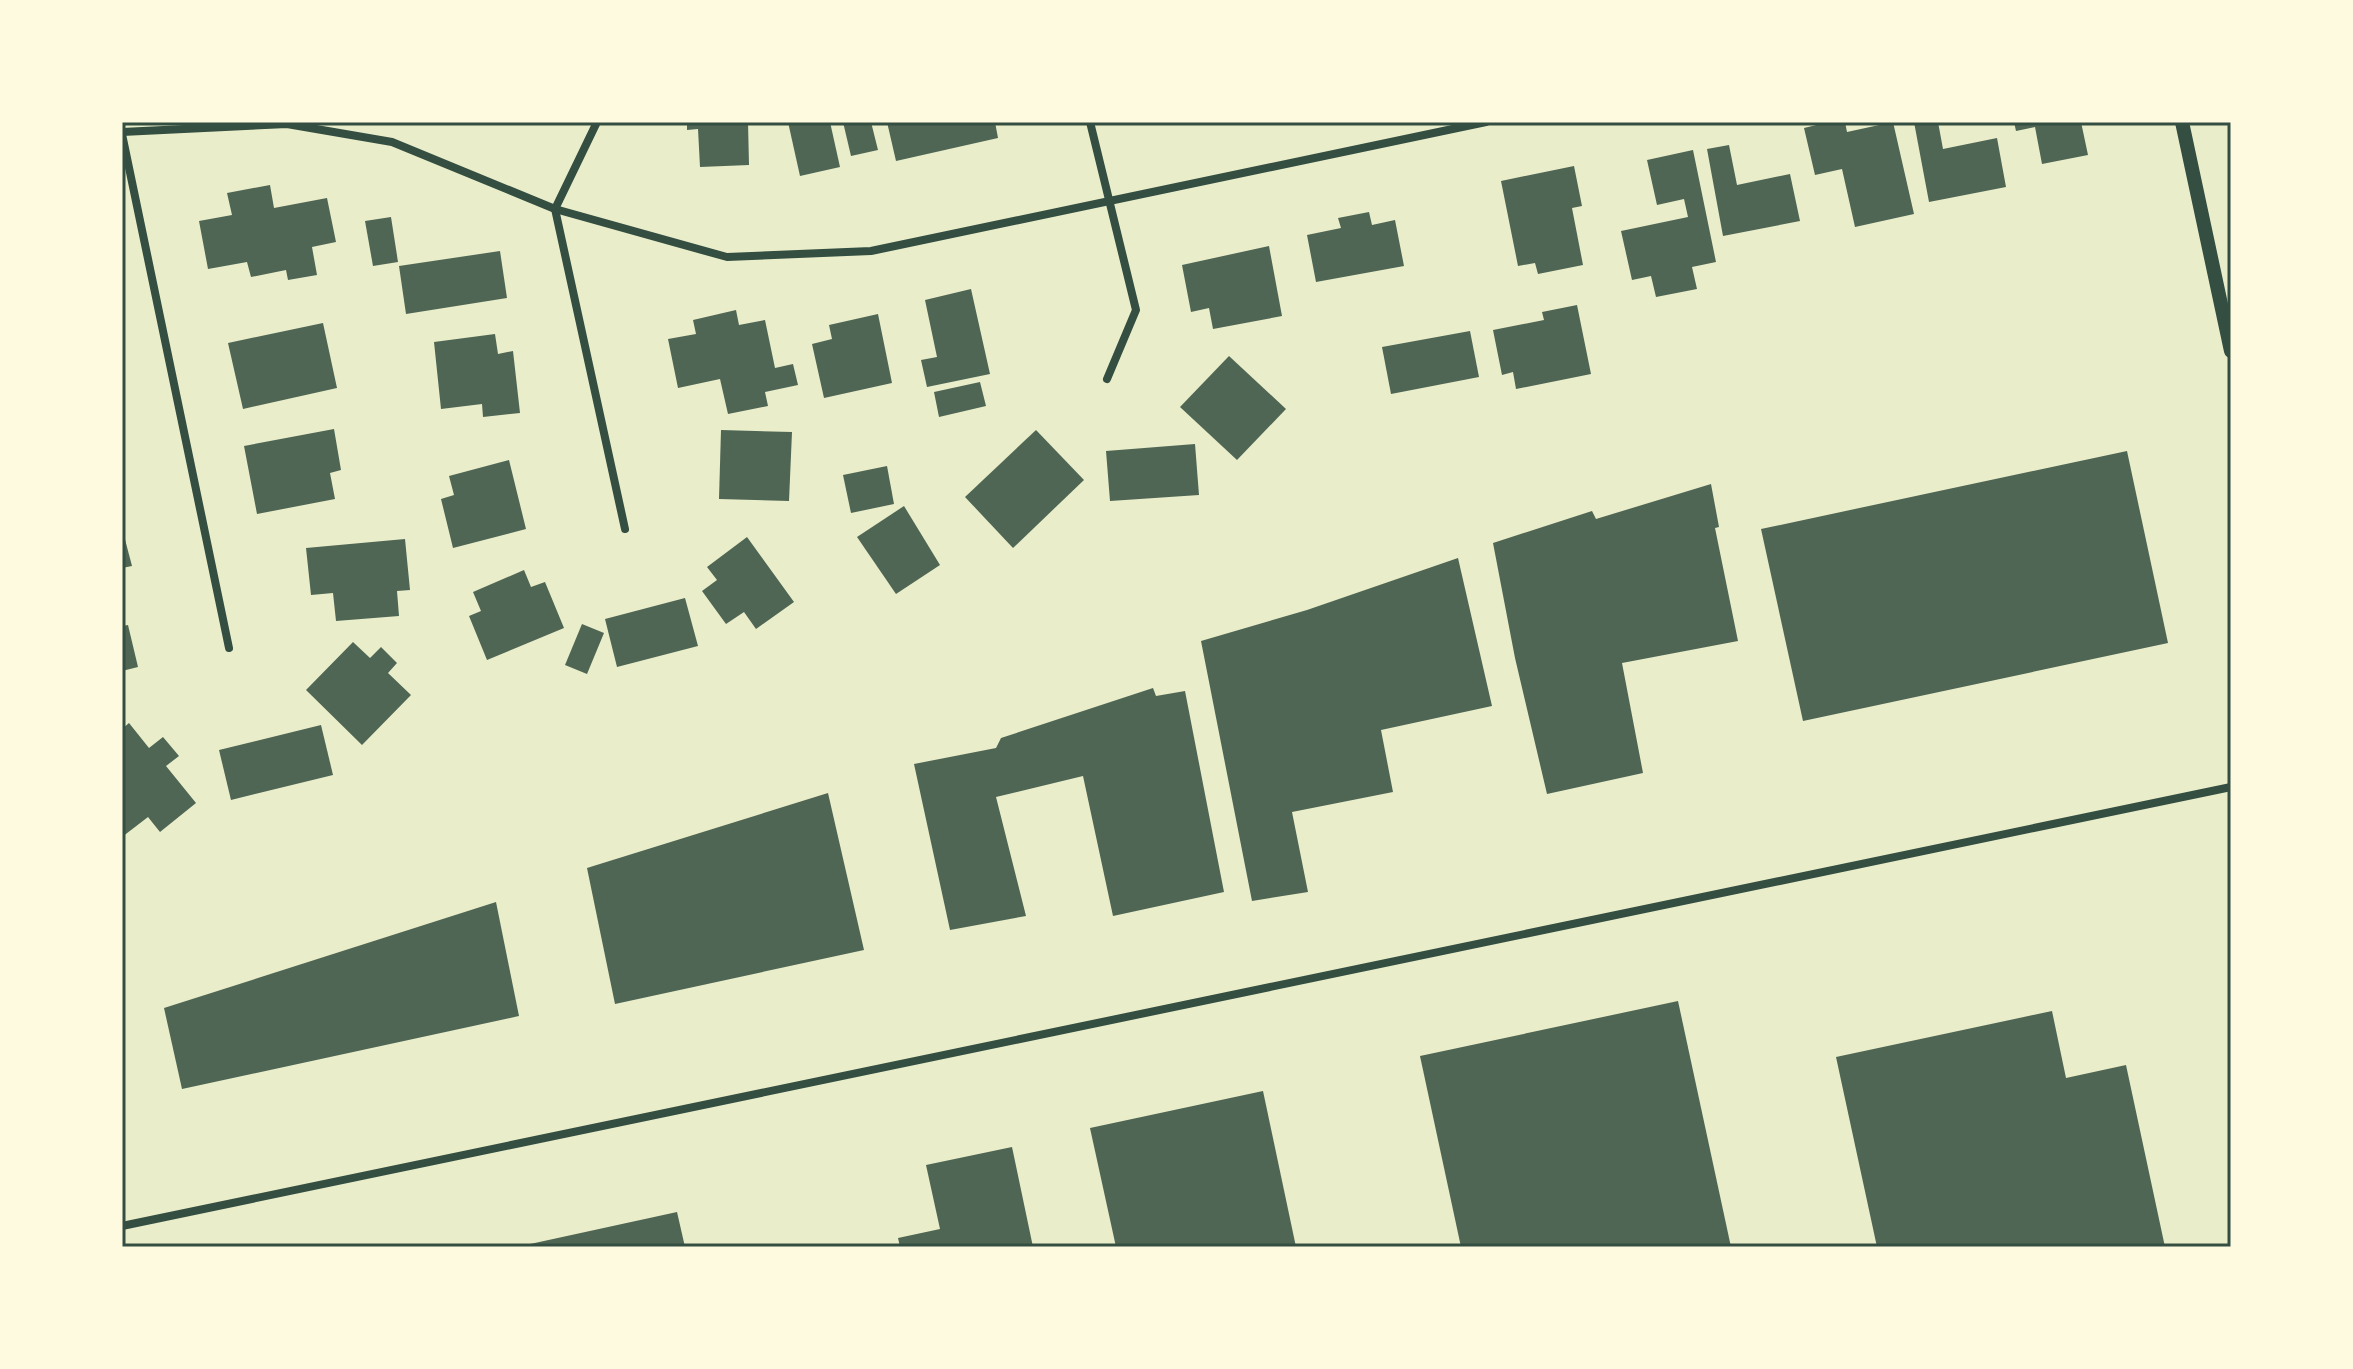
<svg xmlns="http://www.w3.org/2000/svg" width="2353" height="1369" font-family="'Public Sans',sans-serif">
<rect width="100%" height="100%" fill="#e9edc9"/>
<g fill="#4f6655">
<path d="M687,122H748L749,165L700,167L698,129L687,130Z"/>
<path d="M788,122H830L840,167L800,176Z"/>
<path d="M843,122H871L878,150L851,156Z"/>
<path d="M887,122H995L998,138L896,161Z"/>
<path d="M1829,122H1845L1847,132L1893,122L1914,214L1855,227L1842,169L1815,175L1804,128Z"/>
<path d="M1914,122H1938L1943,149L1997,138L2006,187L1929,202Z"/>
<path d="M2014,122H2081L2088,155L2042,164L2035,127L2016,131Z"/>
<path d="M1729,145L1737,185L1790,174L1800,221L1723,236L1707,149Z"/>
<path d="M1693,150L1716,262L1692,267L1697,289L1656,297L1651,276L1632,280L1621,231L1688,217L1684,199L1657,205L1647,160Z"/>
<path d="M1574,166L1582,206L1572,208L1583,265L1538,274L1535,263L1518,266L1501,181Z"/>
<path d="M270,185L274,208L327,198L336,242L312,247L317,275L288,280L286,270L251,277L247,262L208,269L199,221L232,215L227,193Z"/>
<path d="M1369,212L1372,225L1395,220L1404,266L1316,282L1307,235L1341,228L1338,218Z"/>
<path d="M391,217L398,262L373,266L365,221Z"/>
<path d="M1269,246L1282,316L1213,329L1209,308L1191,312L1182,265Z"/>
<path d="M500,251L507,298L406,314L399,266Z"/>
<path d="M971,289L990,374L927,387L921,360L937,357L925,300Z"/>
<path d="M1577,305L1591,374L1516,389L1513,372L1502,375L1493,330L1544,320L1542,312Z"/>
<path d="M736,310L739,325L765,320L775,368L793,364L798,385L765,392L768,406L728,414L720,379L678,388L668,339L696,334L693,320Z"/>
<path d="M878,314L892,383L824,398L812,344L832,339L829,325Z"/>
<path d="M323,323L337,388L243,409L228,343Z"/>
<path d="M1470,331L1479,377L1391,394L1382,347Z"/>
<path d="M495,334L498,354L513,351L520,413L483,417L482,404L441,409L434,342Z"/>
<path d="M1229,356L1286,409L1237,460L1180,407Z"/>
<path d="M980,382L986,406L939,417L934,392Z"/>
<path d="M334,429L341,470L330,473L335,499L257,514L244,446Z"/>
<path d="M721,430L792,432L789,501L719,499Z"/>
<path d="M1036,430L1084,480L1013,548L965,497Z"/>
<path d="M1195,444L1199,495L1110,501L1106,451Z"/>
<path d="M2127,451L2168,643L1803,721L1761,529Z"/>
<path d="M509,460L526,529L453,548L441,499L454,495L449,476Z"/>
<path d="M887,466L894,504L851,513L843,475Z"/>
<path d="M1711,484L1719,527L1715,528L1738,641L1622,663L1643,773L1547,794L1515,658L1493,543L1592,511L1596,519Z"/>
<path d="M904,506L940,565L896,594L857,537Z"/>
<path d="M122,528L132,566L122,568Z"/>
<path d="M747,537L794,602L756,629L744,612L726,624L702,591L717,580L707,567Z"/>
<path d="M405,539L410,590L397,591L399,616L336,621L333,593L311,595L306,548Z"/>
<path d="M1458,558L1492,706L1381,730L1393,792L1292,812L1308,892L1252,901L1201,641L1307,610Z"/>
<path d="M524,570L531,587L545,582L564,628L487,660L469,616L481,611L473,592Z"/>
<path d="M685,598L698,646L617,667L605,619Z"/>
<path d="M582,624L604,633L587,674L565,665Z"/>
<path d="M128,625L138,667L122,671V626Z"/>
<path d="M353,642L370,658L381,647L397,663L388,673L411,695L362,745L306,690Z"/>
<path d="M1153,688L1156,696L1185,691L1224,892L1113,916L1083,776L996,797L1026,916L950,930L914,764L996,748L1001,738Z"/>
<path d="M129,723L149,748L163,737L179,756L166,766L196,803L160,832L148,817L122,837V729Z"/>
<path d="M321,725L333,775L231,800L219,750Z"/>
<path d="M828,793L864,950L615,1004L587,868Z"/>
<path d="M496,902L519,1016L182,1089L164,1008Z"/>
<path d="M1678,1001L1731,1247H1461L1420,1056Z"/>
<path d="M2052,1011L2066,1078L2126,1065L2165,1247H1877L1836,1057Z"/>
<path d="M1263,1091L1296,1247H1116L1090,1128Z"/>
<path d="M1012,1147L1033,1247H900L898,1238L940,1229L926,1165Z"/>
<path d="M677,1212L685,1247H521V1246Z"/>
</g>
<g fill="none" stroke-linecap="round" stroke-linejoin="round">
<g stroke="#344e41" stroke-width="8">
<path d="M597,122L555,209L625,529"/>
<path d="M1090,122L1136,310L1107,379"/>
<path d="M122,132L287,124L392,142L555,209L727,257L871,251L1486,122"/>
<path d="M122,134L229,648"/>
<path d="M122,1226L2231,787"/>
</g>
<path stroke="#344e41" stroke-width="14" d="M2182,122L2231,351"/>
</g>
<rect width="2353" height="1369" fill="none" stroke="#fefae0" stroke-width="248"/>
<rect x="124" y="124" width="2105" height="1121" fill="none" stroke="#344e41" stroke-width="3"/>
</svg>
